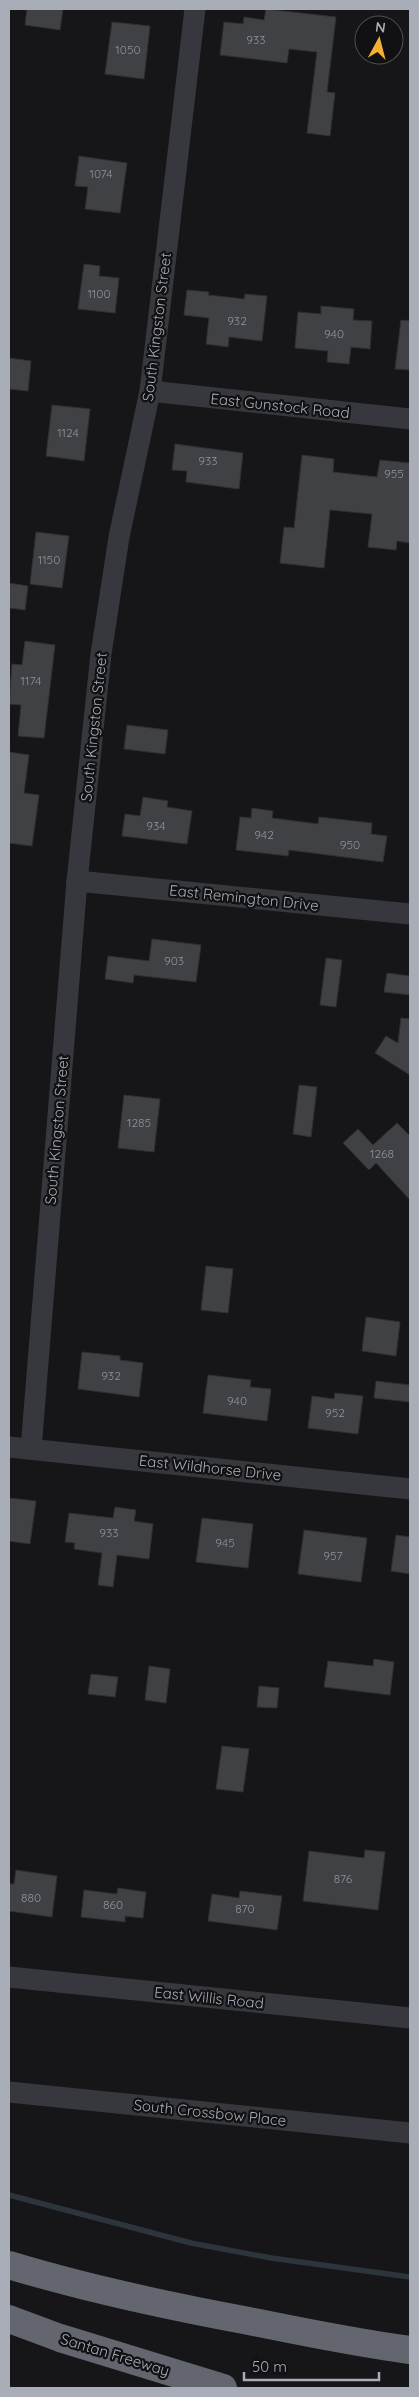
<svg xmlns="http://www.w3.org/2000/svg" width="419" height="2397" font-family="Quicksand,sans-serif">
<rect width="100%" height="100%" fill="#161618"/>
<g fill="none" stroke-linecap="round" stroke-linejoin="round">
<path stroke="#2c353c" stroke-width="5.5" d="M9,2195L191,2243L271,2258L410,2277"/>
</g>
<g fill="#404145" stroke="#303034">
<path d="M27,9H63L60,30L25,25Z"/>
<path d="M266,9L336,17L327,92L335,93L330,136L307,133L317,52L289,49L287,63L220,55L224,22L243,24L244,17L264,20Z"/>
<path d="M112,22L150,26L144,79L105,74Z"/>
<path d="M79,156L127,163L120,213L85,209L88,187L75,186Z"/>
<path d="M84,264L100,266L99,276L119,278L115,313L78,309Z"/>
<path d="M187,290L209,292L208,295L244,299L245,294L267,296L262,341L229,337L228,347L206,344L209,318L184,315Z"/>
<path d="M321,306L354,309L353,320L372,321L370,349L351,347L349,364L327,362L328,351L295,348L298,312L321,314Z"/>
<path d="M401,320L410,321V370L395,369Z"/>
<path d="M9,358L31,361L28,391L9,389Z"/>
<path d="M52,405L90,409L84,461L46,456Z"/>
<path d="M175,444L243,453L239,489L186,482L187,471L172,470Z"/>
<path d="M302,455L334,459L333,472L377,477L380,460L410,463V543L397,541L396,550L368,547L372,514L330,510L324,568L280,563L284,527L294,528Z"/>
<path d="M36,532L69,536L62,588L30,584Z"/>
<path d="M9,583L28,586L25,610L9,608Z"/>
<path d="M25,641L55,645L44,738L18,736L21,705L9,704L12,664L22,665Z"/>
<path d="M127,725L168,730L165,754L124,749Z"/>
<path d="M9,752L29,755L24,793L39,795L32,846L9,843Z"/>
<path d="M143,797L168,801L167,807L192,811L187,844L122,836L125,814L140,816Z"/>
<path d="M252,808L273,811L272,818L318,824L319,817L372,823L371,834L387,836L383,862L289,850L288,856L236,850L240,817L251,818Z"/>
<path d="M152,939L201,945L196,982L134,975L133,983L105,979L108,956L149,961Z"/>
<path d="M326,958L342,960L336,1007L320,1005Z"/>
<path d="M387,973L410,976V995L384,992Z"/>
<path d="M401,1018L410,1019V1075L375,1053L386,1036L398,1043Z"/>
<path d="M299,1085L317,1087L311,1137L293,1134Z"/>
<path d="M124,1095L160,1099L154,1152L118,1148Z"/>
<path d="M397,1123L410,1136V1200L376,1163L369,1170L343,1143L358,1129L373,1145Z"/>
<path d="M206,1266L233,1269L228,1313L201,1310Z"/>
<path d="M366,1317L400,1322L396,1356L362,1351Z"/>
<path d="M82,1352L120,1356V1360L143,1363L139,1397L78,1389Z"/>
<path d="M208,1375L251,1380L250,1387L271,1389L267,1421L203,1413Z"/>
<path d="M376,1381L410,1385V1402L374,1398Z"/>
<path d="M335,1393L363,1396L358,1434L308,1428L312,1396L334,1399Z"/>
<path d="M9,1498L36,1501L30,1544L9,1541Z"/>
<path d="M115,1507L136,1510L134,1521L153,1524L149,1559L117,1555L113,1587L98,1585L102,1553L74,1549L75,1543L65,1542L69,1513L113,1518Z"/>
<path d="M202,1518L253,1524L248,1568L196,1562Z"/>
<path d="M304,1530L367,1538L361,1582L298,1574Z"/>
<path d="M396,1535L410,1537V1574L391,1571Z"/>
<path d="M374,1659L394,1662L390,1695L324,1687L328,1661L373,1666Z"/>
<path d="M149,1666L170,1669L166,1703L145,1700Z"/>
<path d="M91,1674L118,1677L115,1697L88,1694Z"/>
<path d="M259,1686L279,1688L277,1708L257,1707Z"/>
<path d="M222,1746L249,1749L243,1792L216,1789Z"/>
<path d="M365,1850L385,1852L378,1910L303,1901L309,1851L364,1858Z"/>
<path d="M16,1870L57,1876L52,1917L9,1911V1884H14Z"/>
<path d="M118,1888L146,1892L143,1918L125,1916V1922L81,1917L84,1890L117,1894Z"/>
<path d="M240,1891L282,1896L277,1930L208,1921L212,1894L239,1898Z"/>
</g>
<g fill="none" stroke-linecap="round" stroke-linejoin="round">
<g stroke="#37383d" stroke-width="21">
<path d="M150,391L410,419"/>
<path d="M77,881L410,914"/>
<path d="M9,1447L410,1489"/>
<path d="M31,1449L77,881L101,654L119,537L150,391L195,9"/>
<path d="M9,1977L410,2018"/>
<path d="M9,2092L410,2133"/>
</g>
<g stroke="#63666e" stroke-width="28">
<path d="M9,2265C88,2289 168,2306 249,2321C303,2332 356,2343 410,2350"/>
<path d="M9,2319L60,2338L223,2388"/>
</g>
</g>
<g text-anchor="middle" stroke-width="4.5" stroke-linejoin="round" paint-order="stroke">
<g font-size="12" fill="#8e929b">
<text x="256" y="44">933</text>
<text x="128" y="54">1050</text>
<text x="101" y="178">1074</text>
<text x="99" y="298">1100</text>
<text x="237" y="325">932</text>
<text x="334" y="338">940</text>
<text x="68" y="437">1124</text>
<text x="208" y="465">933</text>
<text x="394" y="478">955</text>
<text x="49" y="564">1150</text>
<text x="31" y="685">1174</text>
<text x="156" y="830">934</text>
<text x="264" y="839">942</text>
<text x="350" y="849">950</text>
<text x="174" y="965">903</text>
<text x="139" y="1127">1285</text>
<text x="382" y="1158">1268</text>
<text x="111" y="1380">932</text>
<text x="237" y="1405">940</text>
<text x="335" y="1417">952</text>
<text x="109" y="1537">933</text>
<text x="225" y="1547">945</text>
<text x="333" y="1560">957</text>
<text x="343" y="1883">876</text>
<text x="31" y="1902">880</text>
<text x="113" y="1909">860</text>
<text x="245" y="1913">870</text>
</g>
<g font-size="15" fill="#a8adb8" stroke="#111113">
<text transform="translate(157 327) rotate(-83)" y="5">South Kingston Street</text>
<text transform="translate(280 406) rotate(6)" y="5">East Gunstock Road</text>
<text transform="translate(94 727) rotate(-84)" y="5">South Kingston Street</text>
<text transform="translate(244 898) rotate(6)" y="5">East Remington Drive</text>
<text transform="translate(57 1130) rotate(-85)" y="5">South Kingston Street</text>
<text transform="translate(210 1468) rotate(6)" y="5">East Wildhorse Drive</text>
<text transform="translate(209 1998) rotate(6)" y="5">East Willis Road</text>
<text transform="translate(210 2113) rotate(6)" y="5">South Crossbow Place</text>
<text transform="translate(115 2355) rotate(17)" y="5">Santan Freeway</text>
</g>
</g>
<rect width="419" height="2397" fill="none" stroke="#a8adb8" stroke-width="20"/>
<g transform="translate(379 40) rotate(7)"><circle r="24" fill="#111113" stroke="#4d4f55"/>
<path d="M0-4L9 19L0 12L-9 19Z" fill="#f2b134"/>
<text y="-8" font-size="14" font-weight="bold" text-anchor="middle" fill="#a8adb8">N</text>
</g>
<path d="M244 2372v8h135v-8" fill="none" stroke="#a8adb8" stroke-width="2.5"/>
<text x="252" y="2372" font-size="15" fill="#a8adb8" stroke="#111113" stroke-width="4" paint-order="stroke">50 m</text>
</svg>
